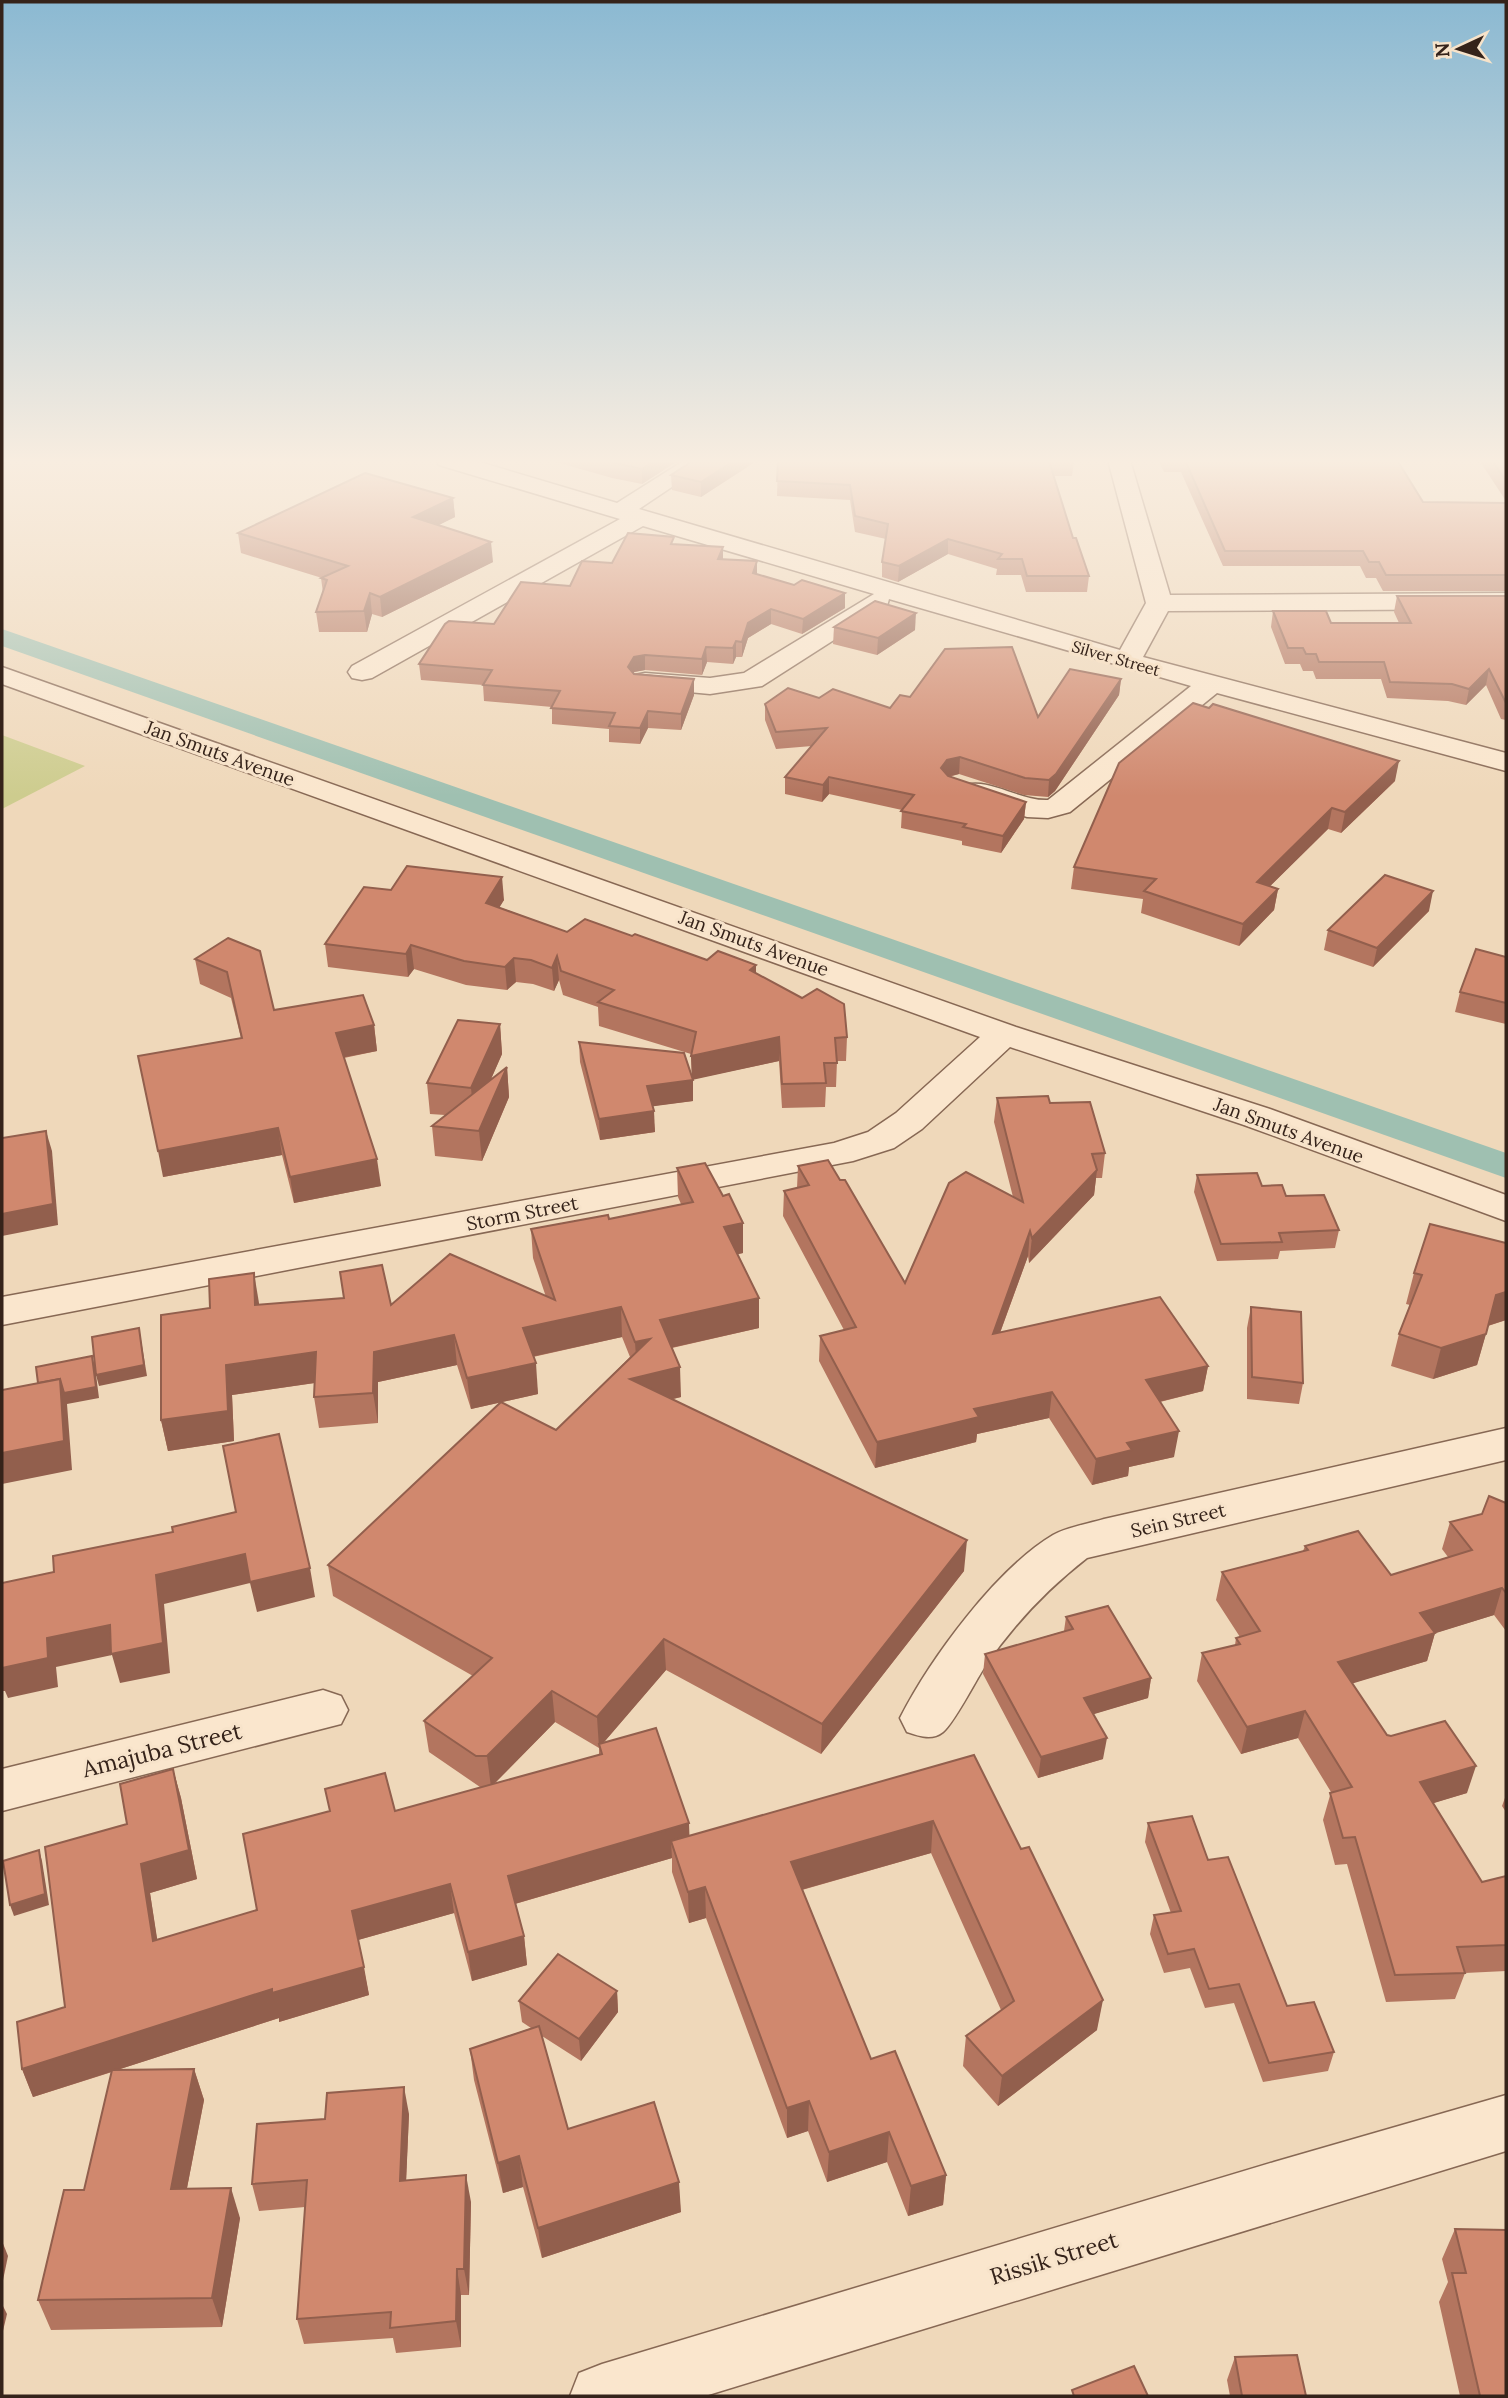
<svg xmlns="http://www.w3.org/2000/svg" width="1508" height="2398" font-family="Lora,serif">
<rect width="100%" height="100%" fill="#efd8ba"/>
<path fill="#cdcc8e" d="M2,735L85,766L2,809Z"/>
<g fill="none" stroke-linecap="round" stroke-linejoin="round">
<path fill="#9fc0b1" fill-rule="evenodd" d="M2,629L1506,1153V1178L2,646Z"/>
<g stroke="#876854" stroke-width="3">
<g id="minor">
<path d="M436,460H473L617,503L685,460H712L639,509L1120,650L1146,603L1108,460H1130L1170,595L1506,593V609L1168,611L1143,657L1506,753V771L1217,693L1070,812L1048,818L1027,817L965,797L960,791L965,785C991,778 1019,801 1048,800L1191,686L889,599L887,606L762,686L710,694L635,687L631,681L635,675L645,673L710,678L744,673L874,594L643,526L372,678L362,680L352,678L348,672L352,666L620,519L439,465Z"/>
<path d="M2,667L1016,1027L1270,1109L1506,1195V1221L1244,1125L1010,1047L922,1129L894,1148L853,1161L2,1325V1297L834,1143L868,1132L896,1113L980,1037L2,684Z"/>
<path d="M1506,1428V1460L1087,1558C1046,1590 1013,1625 984,1668C975,1682 954,1723 943,1732C932,1741 919,1736 907,1732L900,1718C930,1659 996,1569 1053,1535C1067,1527 1088,1524 1104,1519Z"/>
<path d="M323,1690L341,1696L348,1710L341,1724L2,1811V1769Z"/>
<path d="M1506,2095V2151L705,2396H570L579,2373L602,2364L1274,2162Z"/>
</g>
</g>
<use href="#minor" fill="#fae6cd" fill-rule="evenodd"/>
</g>
<g fill="#b3755f" fill-rule="evenodd">
<path d="M549,460H679L642,484L612,478Z"/>
<path d="M758,460L701,497L672,490L671,475Z"/>
<path d="M778,460L1074,461L1072,476H1054L1073,538L1089,576L1087,592H1026L1021,575H996L997,569L948,554L898,582L882,577V562L886,539L855,532L850,500L777,496Z"/>
<path d="M1158,460H1397L1423,502L1506,503V591H1383L1376,578H1366L1360,566H1223L1181,472H1164Z"/>
<path d="M1479,460H1506V501Z"/>
<path d="M453,498L455,517L438,525L493,562L382,617L372,614L367,632H319L316,612L323,593L321,578H322L241,553L238,533Z"/>
<path d="M675,544L723,547V559L757,574L845,608L802,634L771,624L748,638L742,657H736L733,664L707,662L702,675L645,670L634,672V673L694,679V695L681,730L648,728L640,744L609,742V729L552,724V707L484,701L483,685L421,680L419,664L612,563Z"/>
<path d="M1397,596H1506V720L1501,719L1486,685L1466,705L1448,701L1387,698L1381,679H1316L1313,671H1303L1300,664H1285L1271,627L1273,611L1331,623H1399L1394,612Z"/>
<path d="M834,627L915,630L877,655L833,644Z"/>
<path d="M1121,679L1119,695L1055,791L1048,797L1024,795L959,774L949,777L1026,802L1024,819L1001,853L962,845V841L901,828L902,810L829,794L822,802L785,794V777L812,746L776,749L765,720V704L819,698L890,708L1038,717Z"/>
<path d="M1395,781L1341,833L1328,829L1270,886L1278,889L1274,910L1239,946L1141,913L1143,899L1071,889L1074,867Z"/>
<path d="M391,890L504,900L499,907L567,932L632,936L707,960L756,965V973L847,1037L846,1061H837L836,1087H826L825,1107L782,1108L779,1061L693,1079V1101L652,1106L655,1132L600,1140L580,1062L579,1042L692,1076L691,1054L599,1026L598,1007L563,995L559,980L554,991L533,984L516,982L507,990L466,985L414,969L408,977L328,967L325,944Z"/>
<path d="M1429,911L1373,967L1324,950L1328,930Z"/>
<path d="M228,938L274,1010L374,1025L377,1051L344,1058L381,1186L294,1203L282,1155L163,1177L241,1038L231,998L200,984L195,959Z"/>
<path d="M1506,957V1024L1455,1012L1460,992Z"/>
<path d="M500,1024L502,1054L491,1079L507,1067L509,1097L482,1161L435,1156L432,1126L445,1115L430,1114L427,1083Z"/>
<path d="M997,1098L1050,1103L1105,1153L1102,1178H1096L1094,1195L1029,1263L1028,1256L1000,1333L1208,1366L1203,1391L1160,1402L1174,1457L1129,1467L1128,1476L1092,1485L1049,1418L977,1434L976,1442L875,1468L819,1361L820,1336L844,1330L783,1216L784,1191L797,1188L798,1166L905,1283L1013,1197L994,1122Z"/>
<path d="M677,1168L743,1253L738,1254L759,1298V1328L672,1348L681,1397L673,1399L964,1571L821,1754L666,1670L604,1742L689,1823V1836L974,1755L1097,2030L998,2106L963,2066L966,2036L1001,2010L931,1853L802,1890L871,2059L946,2175L943,2205L908,2216L887,2162L827,2182L808,2131L787,2138L706,1918L689,1923L672,1872V1858L515,1904L524,1936L527,1965L472,1981L454,1913L358,1940L369,1995L279,2022V2018L117,2070L194,2069L204,2100L187,2188L240,2218L222,2327L51,2330L38,2300L84,2190L112,2072L33,2097L22,2069L65,2007L127,1824L173,1769L181,1798L197,1879L150,1893L157,1940L257,1910L395,1811L483,1787H480L429,1752L424,1721L473,1676L333,1596L328,1565L556,1430L630,1357L622,1337L533,1357L538,1394L471,1409L457,1365L378,1382V1423L319,1428L314,1397L315,1383L232,1395L234,1441L168,1451L161,1420L259,1305L344,1298L340,1272L391,1305L546,1297L533,1258L531,1229L609,1219L681,1204L678,1197ZM555,1722L599,1748V1755L494,1784Z"/>
<path d="M1197,1175L1262,1186L1286,1196L1339,1230L1335,1248L1280,1251L1278,1259L1217,1261L1194,1192Z"/>
<path d="M1506,1243V1320L1488,1326L1477,1365L1433,1379L1391,1366L1399,1334L1410,1305L1406,1304L1414,1273Z"/>
<path d="M1251,1307L1303,1383L1299,1404L1247,1399V1328Z"/>
<path d="M1506,1503V1631L1494,1615L1435,1633L1427,1661L1352,1683L1387,1735L1467,1793L1433,1803L1482,1882L1506,1876V1971L1465,1973L1455,1999L1386,2002L1347,1864L1335,1865L1323,1820L1331,1792L1298,1738L1241,1754L1197,1681L1202,1653L1235,1645L1236,1638L1240,1637L1216,1600L1222,1572L1303,1551L1305,1546L1391,1575L1448,1557L1442,1549L1450,1522L1482,1514Z"/>
<path d="M1066,1617L1151,1678L1148,1698L1093,1714L1103,1759L1038,1778L983,1674L985,1654L1064,1631Z"/>
<path d="M1506,1795V1812L1502,1806Z"/>
<path d="M1148,1823L1208,1860L1287,2006L1334,2052L1328,2071L1263,2082L1234,2003L1205,2008L1190,1968L1164,1973L1150,1934L1154,1915L1171,1913L1145,1842Z"/>
<path d="M617,1991L618,2012L581,2061L542,2036L568,2129L681,2212L542,2258L523,2187L503,2193L474,2080L470,2049L531,2028L522,2022L519,2001Z"/>
<path d="M409,2114L406,2180L471,2202L469,2295H461V2347L396,2353L393,2338L304,2344L297,2319L305,2207L259,2211L252,2184Z"/>
<path d="M1455,2229L1506,2396H1460L1439,2302L1448,2282L1442,2259Z"/>
<path d="M1235,2357L1306,2396H1230L1227,2380Z"/>
</g>
<g fill="#925f4d">
<path d="M2,460H14L2,465Z"/>
<path d="M655,460H679L642,484V469Z"/>
<path d="M735,460H758L701,497V482Z"/>
<path d="M453,498L455,517L415,537L413,517Z"/>
<path d="M948,539V554L898,582L899,566Z"/>
<path d="M491,542L493,562L382,617L380,597Z"/>
<path d="M723,547V562L718,559Z"/>
<path d="M757,561V576L753,573Z"/>
<path d="M370,593L372,614L367,632L364,611Z"/>
<path d="M845,593V608L802,634L803,619Z"/>
<path d="M771,609V624L748,638L742,657V642L748,623Z"/>
<path d="M916,613L915,630L877,655L878,638Z"/>
<path d="M736,641V657L733,664V648Z"/>
<path d="M706,647L707,662L702,675V659Z"/>
<path d="M645,655V670L634,672L629,682L628,667L634,657Z"/>
<path d="M1489,669L1486,685L1466,705L1469,689Z"/>
<path d="M694,679V695L681,730V714Z"/>
<path d="M1121,679L1119,695L1055,791L1048,797L1049,780Z"/>
<path d="M648,711V728L640,744V728Z"/>
<path d="M960,757L959,774L946,777L941,768L947,760Z"/>
<path d="M1399,761L1395,781L1341,833L1345,812Z"/>
<path d="M829,777V794L822,802L823,785Z"/>
<path d="M1026,802L1024,819L1001,853L1003,836Z"/>
<path d="M1332,808L1328,829L1253,903L1257,882Z"/>
<path d="M502,877L504,900L488,926L486,903Z"/>
<path d="M1278,889L1274,910L1239,946L1243,924Z"/>
<path d="M1433,891L1429,911L1373,967L1377,948Z"/>
<path d="M411,945L414,969L408,977L406,954Z"/>
<path d="M557,956L559,980L554,991L552,968Z"/>
<path d="M514,958L516,982L507,990L505,967Z"/>
<path d="M756,965V988L750,970Z"/>
<path d="M500,1024L502,1054L474,1118L471,1088Z"/>
<path d="M374,1025L377,1051L340,1058L336,1033Z"/>
<path d="M779,1037V1061L692,1080L691,1056Z"/>
<path d="M507,1067L509,1097L482,1161L479,1131Z"/>
<path d="M693,1080V1101L648,1107L647,1086Z"/>
<path d="M654,1111L655,1132L600,1140L599,1119Z"/>
<path d="M278,1128L282,1155L163,1177L158,1151Z"/>
<path d="M46,1131L52,1151L58,1225L2,1236V1214Z"/>
<path d="M377,1159L381,1186L294,1203L290,1177Z"/>
<path d="M1097,1170L1094,1195L1029,1263L1032,1238Z"/>
<path d="M743,1223V1253L725,1257L724,1227Z"/>
<path d="M1030,1231L1028,1256L990,1360L993,1334Z"/>
<path d="M254,1273L259,1303L261,1336L255,1305Z"/>
<path d="M1506,1292V1320L1487,1326L1496,1295Z"/>
<path d="M759,1298V1328L661,1350L660,1320Z"/>
<path d="M621,1307L622,1337L526,1358L523,1328Z"/>
<path d="M139,1328L147,1376L99,1386L96,1375Z"/>
<path d="M1486,1334L1477,1365L1433,1379L1441,1348Z"/>
<path d="M454,1335L457,1365L378,1382V1423L373,1393L374,1352Z"/>
<path d="M650,1339L637,1372L635,1342Z"/>
<path d="M316,1352L321,1382L232,1395L234,1441L168,1451L161,1420L226,1365Z"/>
<path d="M92,1356L95,1367L99,1398L67,1404L72,1470L2,1484V1453L60,1379Z"/>
<path d="M536,1363L538,1394L471,1409L467,1378Z"/>
<path d="M1208,1366L1203,1391L1142,1406L1146,1380Z"/>
<path d="M680,1367L681,1397L631,1409L630,1379Z"/>
<path d="M1052,1392L1049,1418L977,1434L976,1442L875,1468L877,1442L974,1409Z"/>
<path d="M1179,1431L1174,1457L1129,1467L1128,1476L1092,1485L1096,1459L1127,1443Z"/>
<path d="M967,1540L964,1571L821,1754L822,1724Z"/>
<path d="M245,1554L310,1568L315,1597L257,1612L250,1583L164,1604L170,1673L120,1683L112,1655L56,1667L58,1687L8,1698L5,1691H2V1668L47,1638L156,1575Z"/>
<path d="M1502,1588L1494,1615L1433,1634L1435,1633L1427,1661L1331,1690L1338,1662L1420,1613Z"/>
<path d="M664,1639L666,1670L599,1748L597,1717Z"/>
<path d="M1151,1678L1148,1698L1081,1718L1084,1698Z"/>
<path d="M552,1691L555,1722L491,1787L487,1756Z"/>
<path d="M1305,1711L1298,1738L1241,1754L1247,1727Z"/>
<path d="M1107,1738L1103,1759L1038,1778L1041,1757Z"/>
<path d="M1476,1766L1467,1793L1411,1810L1420,1782Z"/>
<path d="M173,1769L181,1798L197,1879L150,1893L162,1970L153,1941L141,1864Z"/>
<path d="M933,1821L931,1853L790,1893L791,1862Z"/>
<path d="M689,1823L690,1852L671,1841L672,1858L511,1905L508,1876Z"/>
<path d="M39,1850L42,1861L49,1905L14,1916L10,1905Z"/>
<path d="M450,1884L454,1913L358,1940L352,1911Z"/>
<path d="M705,1887L706,1918L689,1923L688,1892Z"/>
<path d="M524,1936L527,1965L472,1981L468,1952Z"/>
<path d="M364,1967L369,1995L279,2022V2018L33,2097L22,2069L272,1989Z"/>
<path d="M617,1991L618,2012L581,2061L579,2039Z"/>
<path d="M1103,2000L1097,2030L998,2106L1002,2076Z"/>
<path d="M194,2069L204,2100L181,2219L171,2189Z"/>
<path d="M404,2087L409,2114L405,2207L400,2181Z"/>
<path d="M809,2101L808,2131L787,2138V2108Z"/>
<path d="M889,2132L887,2162L827,2182L829,2152Z"/>
<path d="M519,2156L523,2187L503,2193L498,2163Z"/>
<path d="M466,2175L471,2202L469,2295L464,2269Z"/>
<path d="M946,2175L943,2205L908,2216L911,2186Z"/>
<path d="M679,2182L681,2212L542,2258L538,2228Z"/>
<path d="M231,2188L240,2218L222,2327L212,2298Z"/>
<path d="M2,2241L8,2256L2,2285Z"/>
<path d="M457,2269L461,2295V2347L456,2321Z"/>
<path d="M2,2304L7,2314L2,2335Z"/>
</g>
<g fill="#d0886e" stroke="#925f4d" stroke-width="2">
<path d="M602,460H655L642,469Z"/>
<path d="M694,460H735L701,482L671,475Z"/>
<path d="M778,460H1073L1074,461H1049L1073,538H1076L1089,576H1027L1022,559H998L1002,554L948,539L899,566L882,562L888,524L855,516L850,485L777,481Z"/>
<path d="M1185,460H1397L1423,502L1506,503V575H1386L1379,562H1369L1363,551H1225Z"/>
<path d="M1492,460H1506V481Z"/>
<path d="M365,473L453,498L413,517L491,542L380,597L370,593L364,611L316,612L327,580L321,578L348,566L238,533Z"/>
<path d="M628,533L674,537L671,544L723,547L718,559L757,561L753,573L794,585L802,580L845,593L803,619L771,609L748,623L742,642L736,641L733,648L706,647L702,659L645,655L634,657L628,667L634,674L694,679L681,714L648,711L640,728L609,726L615,713L551,708L560,691L483,685L492,670L419,664L445,624L449,621L494,624L521,582L570,586L582,561L612,563Z"/>
<path d="M1397,596H1506V703L1489,669L1469,689L1452,684L1390,682L1384,662H1319L1316,654H1306L1303,648H1288L1273,611H1326L1331,623H1411Z"/>
<path d="M875,601L916,613L878,638L834,627Z"/>
<path d="M1012,647L1038,717L1070,669L1121,679L1056,774L1049,780L1025,778L960,757L947,760L941,768L948,776L1026,802L1003,836L963,827L966,824L901,811L914,795L829,777L823,785L785,777L827,728L776,732L765,704L788,688L819,698L833,689L890,708L900,695L910,697L945,649Z"/>
<path d="M1193,703L1209,708L1213,704L1399,761L1345,812L1332,808L1257,882L1278,889L1243,924L1144,891L1156,879L1074,867L1119,763Z"/>
<path d="M407,866L502,877L486,903L567,932L585,919L632,936L635,934L707,960L718,951L756,965L750,970L802,998L817,989L844,1004L847,1037L835,1038L837,1063H824L826,1083L782,1084L779,1037L691,1056L696,1032L598,1002L614,990L561,971L557,956L552,968L531,960L514,958L505,967L464,961L411,945L406,954L325,944L364,887L391,890Z"/>
<path d="M1385,875L1433,891L1377,948L1328,930Z"/>
<path d="M228,938L260,951L274,1010L363,995L374,1025L336,1033L377,1159L290,1177L278,1128L158,1151L138,1056L242,1038L227,972L195,959Z"/>
<path d="M1476,949L1506,957V1003L1460,992Z"/>
<path d="M458,1020L500,1024L471,1088L427,1083Z"/>
<path d="M579,1042L684,1053L693,1080L647,1086L654,1111L599,1119Z"/>
<path d="M507,1067L479,1131L432,1126Z"/>
<path d="M1048,1096L1050,1103L1090,1102L1105,1153L1092,1154L1097,1170L1032,1238L1030,1231L993,1334L1160,1297L1208,1366L1146,1380L1179,1431L1127,1443L1132,1450L1096,1459L1052,1392L974,1409L979,1417L877,1442L820,1336L856,1327L784,1191L809,1185L798,1166L828,1160L840,1180H845L905,1283L949,1183L966,1172L1023,1202L997,1098Z"/>
<path d="M46,1131L53,1204L2,1214V1138Z"/>
<path d="M705,1163L723,1196L729,1194L743,1223L724,1227L759,1298L660,1320L680,1367L630,1379L967,1540L822,1724L664,1639L597,1717L552,1691L487,1756H476L424,1721L492,1658L328,1565L501,1402L556,1430L650,1339L635,1342L621,1307L523,1328L536,1363L467,1378L454,1335L374,1352L373,1393L314,1397L316,1352L226,1365L228,1411L161,1420V1315L210,1308L209,1279L254,1273L255,1305L344,1298L340,1272L382,1265L391,1305L450,1254L555,1300L531,1229L608,1215L609,1219L693,1202L677,1168Z"/>
<path d="M1257,1173L1262,1186L1282,1185L1286,1196L1324,1195L1339,1230L1279,1233L1282,1242L1221,1244L1197,1175Z"/>
<path d="M1430,1224L1506,1243V1292L1496,1295L1486,1334L1441,1348L1399,1334L1422,1275L1414,1273Z"/>
<path d="M1251,1307L1301,1312L1303,1383L1252,1377Z"/>
<path d="M139,1328L144,1365L96,1375L92,1337Z"/>
<path d="M92,1356L96,1387L64,1393L60,1379L38,1383L36,1367Z"/>
<path d="M60,1379L64,1441L2,1453V1390Z"/>
<path d="M279,1434L310,1568L250,1582L245,1554L156,1575L163,1643L111,1654L110,1625L47,1638L48,1658L2,1668V1583L54,1572L53,1556L173,1532L172,1527L236,1512L223,1446Z"/>
<path d="M1489,1496L1506,1503V1593L1502,1588L1420,1613L1435,1633L1338,1662L1387,1735L1391,1736L1445,1721L1476,1766L1420,1782L1482,1882L1506,1876V1945L1457,1947L1465,1973L1395,1975L1355,1837L1343,1838L1330,1793L1352,1787L1305,1711L1247,1727L1202,1653L1240,1644L1236,1638L1260,1631L1222,1572L1308,1550L1305,1546L1358,1531L1391,1575L1472,1550L1450,1522L1482,1514Z"/>
<path d="M1108,1606L1151,1678L1084,1698L1107,1738L1041,1757L985,1654L1073,1629L1066,1617Z"/>
<path d="M656,1728L689,1823L508,1876L524,1936L468,1952L450,1884L352,1911L364,1967L272,1993V1989L22,2069L17,2022L65,2007L45,1847L127,1824L120,1784L173,1769L189,1850L141,1864L153,1941L257,1910L243,1834L330,1811L325,1789L385,1773L395,1811L602,1754L599,1744Z"/>
<path d="M974,1755L1021,1849L1029,1847L1103,2000L1002,2076L966,2036L1014,2001L933,1821L791,1862L871,2059L895,2051L946,2175L911,2186L889,2132L829,2152L809,2101L787,2108L705,1887L688,1892L671,1841Z"/>
<path d="M1192,1816L1208,1860L1228,1857L1287,2006L1314,2002L1334,2052L1269,2063L1239,1984L1209,1989L1194,1949L1168,1954L1154,1915L1181,1911L1148,1823Z"/>
<path d="M39,1850L45,1894L10,1905L3,1861Z"/>
<path d="M558,1954L617,1991L579,2039L519,2001Z"/>
<path d="M539,2026L568,2129L654,2102L679,2182L538,2228L519,2156L498,2163L470,2049Z"/>
<path d="M194,2069L171,2189L231,2188L212,2298L38,2300L64,2190H84L112,2070Z"/>
<path d="M404,2087L400,2181L466,2175L464,2269H457L456,2321L390,2328L391,2312L297,2319L307,2180L252,2184L257,2124L325,2119L327,2093Z"/>
<path d="M1455,2229L1506,2230V2396H1480L1452,2273H1466Z"/>
<path d="M1297,2355L1306,2396H1242L1235,2357Z"/>
<path d="M1134,2366L1148,2396H1074L1072,2390Z"/>
</g>
<linearGradient id="sky" x2="0" y2="1"><stop stop-color="#8bb9d2"/><stop offset="0.58" stop-color="#f8ede0"/><stop offset="1" stop-color="#f8ede0" stop-opacity="0"/></linearGradient>
<rect width="1508" height="796" fill="url(#sky)"/>
<g text-anchor="middle" stroke-width="6" stroke-linejoin="round" paint-order="stroke">
<g font-size="16" fill="#35231a" stroke="#f7e3ca">
<text transform="translate(1116 658) rotate(16)" y="6">Silver Street</text>
</g>
<g font-size="19" fill="#35231a" stroke="#f7e3ca">
<text transform="translate(220 753) rotate(20)" y="7">Jan Smuts Avenue</text>
<text transform="translate(754 943) rotate(20)" y="7">Jan Smuts Avenue</text>
<text transform="translate(1289 1130) rotate(20)" y="7">Jan Smuts Avenue</text>
<text transform="translate(522 1213) rotate(-11)" y="7">Storm Street</text>
<text transform="translate(1178 1520) rotate(-13)" y="7">Sein Street</text>
</g>
<g font-size="23" fill="#35231a" stroke="#f7e3ca">
<text transform="translate(162 1750) rotate(-14)" y="8">Amajuba Street</text>
<text transform="translate(1054 2258) rotate(-17)" y="8">Rissik Street</text>
</g>
</g>
<rect width="1508" height="2398" fill="none" stroke="#35231a" stroke-width="7"/>
<g transform="translate(1459 49) rotate(266)" stroke="#f7e3ca" stroke-width="5" paint-order="stroke">
<path d="M0-5L12 26L0 18L-12 26Z" fill="#35231a"/>
<text y="-10" font-size="19" font-weight="bold" text-anchor="middle" fill="#35231a">N</text>
</g>
</svg>
